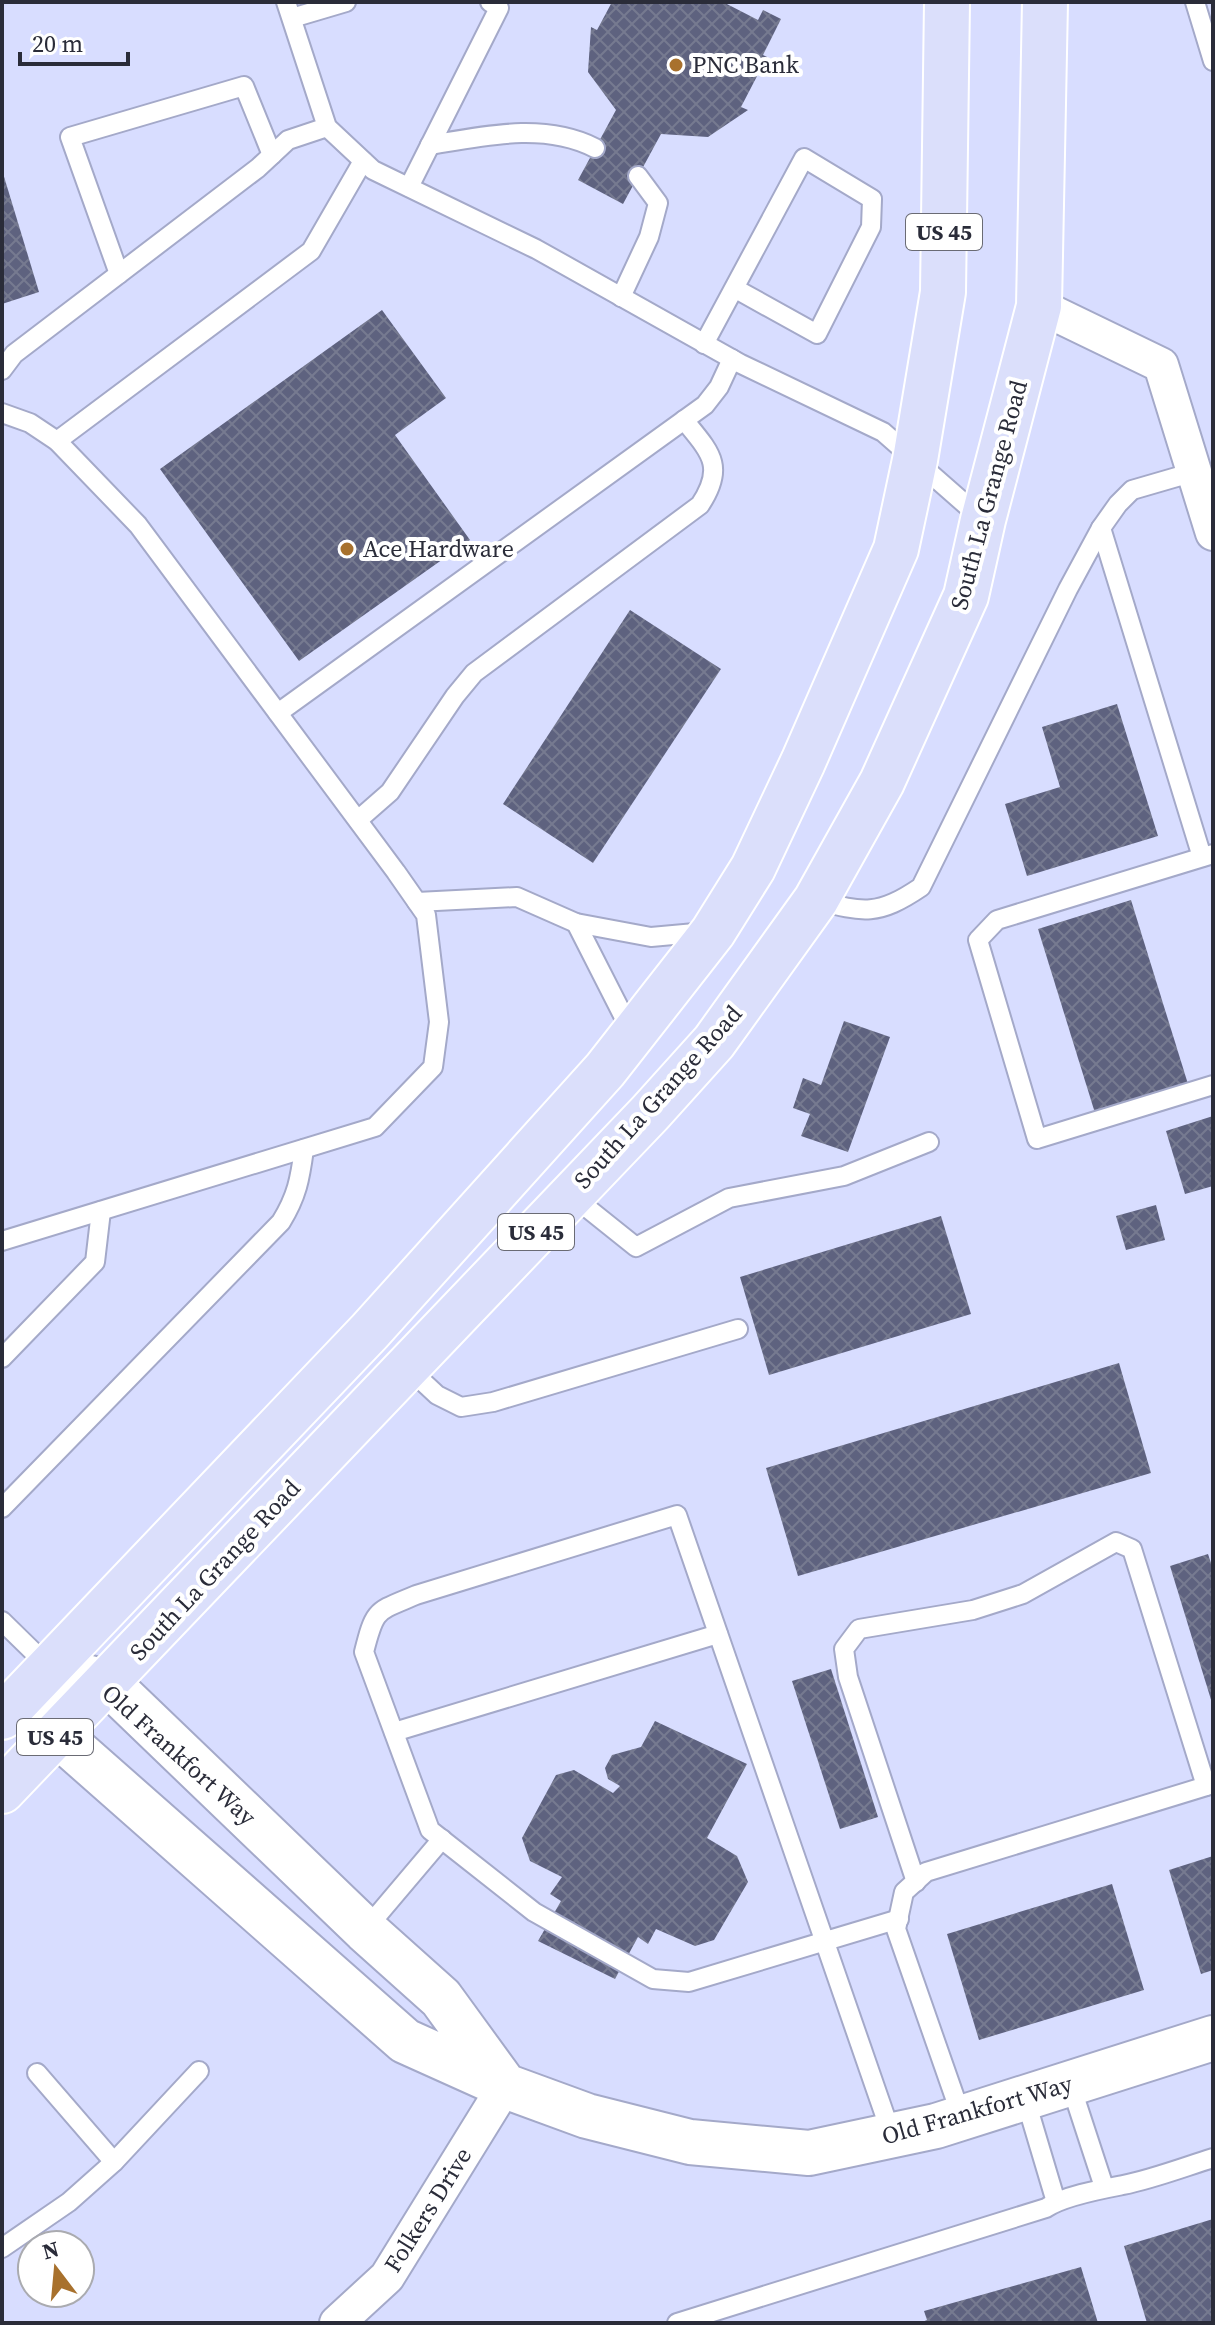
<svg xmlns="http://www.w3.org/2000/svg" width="1215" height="2325" font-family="'Source Serif 4',serif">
<defs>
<pattern id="building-cross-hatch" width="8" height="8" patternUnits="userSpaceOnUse" patternTransform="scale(2)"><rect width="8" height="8" fill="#5e627f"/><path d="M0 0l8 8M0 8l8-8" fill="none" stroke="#767a90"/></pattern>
</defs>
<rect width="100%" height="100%" fill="#d8ddff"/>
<g fill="url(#building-cross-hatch)">
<path d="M612,2H723L758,20L763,10L781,19L763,55L767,57L741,107L748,110L708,137L661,134L623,204L578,180L616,110L588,72L591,27L597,30Z"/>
<path d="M2,170L39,292L2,304Z"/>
<path d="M382,310L446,398L395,435L470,540L299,661L160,469Z"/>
<path d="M630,610L721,669L593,863L503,804Z"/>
<path d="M1117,704L1158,836L1027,876L1005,804L1060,787L1042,727Z"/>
<path d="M1131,900L1188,1084L1095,1113L1038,929Z"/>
<path d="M844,1021L890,1037L848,1152L801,1136L810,1114L793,1108L803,1078L821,1085Z"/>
<path d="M1213,1116V1186L1185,1194L1166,1131Z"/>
<path d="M1156,1205L1165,1240L1126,1250L1116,1216Z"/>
<path d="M941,1216L971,1314L769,1375L740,1277Z"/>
<path d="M1119,1363L1151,1473L798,1576L766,1468Z"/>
<path d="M1208,1554L1213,1569L1212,1703L1170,1566Z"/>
<path d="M831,1669L878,1817L840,1829L792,1681Z"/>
<path d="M655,1721L747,1764L707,1838L737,1856L748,1882L714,1940L695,1946L656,1929L648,1944L638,1937L615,1979L538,1941L561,1901L550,1894L562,1877L530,1861L522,1838L556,1775L574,1770L613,1793L620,1786L608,1779L605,1768L612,1755L641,1747Z"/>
<path d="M1213,1856V1970L1201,1974L1169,1870Z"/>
<path d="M1112,1884L1144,1990L979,2040L947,1934Z"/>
<path d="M1213,2219V2323H1147L1124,2246Z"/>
<path d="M1081,2267L1098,2323H920L927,2320L924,2311Z"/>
</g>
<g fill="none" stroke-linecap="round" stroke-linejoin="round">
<g stroke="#a4a9c9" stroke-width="22">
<g id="lane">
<path d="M286,2L327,127L373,170L536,249L741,364L883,432L981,518"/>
<path d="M1195,2L1213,61"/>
<path d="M292,18L346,2"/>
<path d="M430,145C484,136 544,122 595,148"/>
<path d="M409,187L499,8L490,2"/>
<path d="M119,274L70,137L244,86L272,155"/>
<path d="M621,297L649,237L658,203L638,176"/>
<path d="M704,344L804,158L872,199L871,227L817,334L734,288"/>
<path d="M2,370L14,354L258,168L288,140L327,127"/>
<path d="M2,413L30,423L57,441L138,525L396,872L426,915L439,1022L433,1067L375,1127L2,1241"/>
<path d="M57,441L311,251L363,161"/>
<path d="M1101,528L1202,857"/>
<path d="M278,713L705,405L719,387L732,359"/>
<path d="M358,820L390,792L455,696L474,673L700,505C726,466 710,452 684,420"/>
<path d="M1213,854L997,920L978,940L1037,1139L1213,1085"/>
<path d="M816,900C864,913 878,916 921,887L1068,589L1101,528L1118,504L1132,490L1194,472"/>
<path d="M417,902L517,897L576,923L651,937L706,932"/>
<path d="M576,923L632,1033"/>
<path d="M571,1195L636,1247L729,1198L844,1176L929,1142"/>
<path d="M2,1358L95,1262L101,1211"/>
<path d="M407,1367L437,1395L461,1407L493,1402L738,1329"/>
<path d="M2,1508L281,1222C297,1196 300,1179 304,1149"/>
<path d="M2,1621L49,1667"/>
<path d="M394,1732L718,1634"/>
<path d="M916,1882L848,1677L844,1649L859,1629L973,1610L1023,1594L1116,1542L1132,1549L1206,1786"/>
<path d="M365,1930L442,1839"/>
<path d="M37,2073L114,2162"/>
<path d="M1070,2083L1104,2187"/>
<path d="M1025,2098L1056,2202"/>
<path d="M962,2118L896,1929L904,1892L926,1872L1213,1784"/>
<path d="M892,2136C820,1929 749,1722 677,1515L416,1595C376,1612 375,1608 364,1652L430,1830L534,1912L653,1979L689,1982L899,1919"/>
<path d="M2,2248L69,2202L114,2162L199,2071"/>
<path d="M677,2323L1046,2208C1063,2196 1102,2189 1123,2185C1153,2179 1184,2167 1213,2158"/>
</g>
</g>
<g stroke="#a4a9c9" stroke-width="38">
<g id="street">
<path d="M1039,306L1161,365L1213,533"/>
<path d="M337,2323L387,2277L505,2086"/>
</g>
</g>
<g stroke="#a4a9c9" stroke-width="48">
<path id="secondary" d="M505,2086L441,1998L365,1930L108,1683L49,1667L58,1735L405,2041L505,2086L587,2116L690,2142L809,2153L936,2126L1213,2038"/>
</g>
<g stroke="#fff" stroke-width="48">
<g id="primary">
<path d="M2,1717L370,1331L605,1070L713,932L753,868L803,762L896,549L915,460L943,292L947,2"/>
<path d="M2,1791L650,1113L714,1042L816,900L882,782L966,596L983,520L1039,306L1045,2"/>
</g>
</g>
<use href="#lane" stroke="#fff" stroke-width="18"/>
<use href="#street" stroke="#fff" stroke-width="34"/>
<use href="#secondary" stroke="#fff" stroke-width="44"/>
<use href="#primary" stroke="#dbdffb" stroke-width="44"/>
</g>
<g fill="#a8712d" stroke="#fff" stroke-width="3">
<circle cx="676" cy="65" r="8"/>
<circle cx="347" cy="549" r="8"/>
</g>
<g text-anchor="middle" stroke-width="8" stroke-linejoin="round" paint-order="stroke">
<g fill="#fff" stroke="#6a6b74" stroke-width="2">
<rect x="906" y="214" width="76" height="36" rx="6"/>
<rect x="498" y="1214" width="76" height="36" rx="6"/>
<rect x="17" y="1719" width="76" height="36" rx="6"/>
</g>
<g font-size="22" font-weight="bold" fill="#2a2c39">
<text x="944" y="240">US 45</text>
<text x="536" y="1240">US 45</text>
<text x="55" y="1745">US 45</text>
</g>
<g font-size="24" fill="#2a2c39" stroke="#fff" text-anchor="start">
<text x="692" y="73">PNC Bank</text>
<text x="363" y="557">Ace Hardware</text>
</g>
<g font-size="24" fill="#2a2c39" stroke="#fff">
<text transform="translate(989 495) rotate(-75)" y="8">South La Grange Road</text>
<text transform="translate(658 1097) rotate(-48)" y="8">South La Grange Road</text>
<text transform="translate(215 1570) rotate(-47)" y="8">South La Grange Road</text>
<text transform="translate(179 1755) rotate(42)" y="8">Old Frankfort Way</text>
<text transform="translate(977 2110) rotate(-16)" y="8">Old Frankfort Way</text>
<text transform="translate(428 2210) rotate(-58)" y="8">Folkers Drive</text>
</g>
</g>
<rect width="1215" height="2325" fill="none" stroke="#2a2c39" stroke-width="8"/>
<g transform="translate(56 2269) rotate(344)"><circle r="38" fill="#ffffff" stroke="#aaabb0" stroke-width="2"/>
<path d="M0-6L14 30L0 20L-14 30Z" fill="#a8712d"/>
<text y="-12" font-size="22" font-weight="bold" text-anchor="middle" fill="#2a2c39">N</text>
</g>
<path d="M20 52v12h108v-12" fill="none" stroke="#2a2c39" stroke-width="4"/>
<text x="32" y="52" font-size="24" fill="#2a2c39" stroke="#ffffff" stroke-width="6" paint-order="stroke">20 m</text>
</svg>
